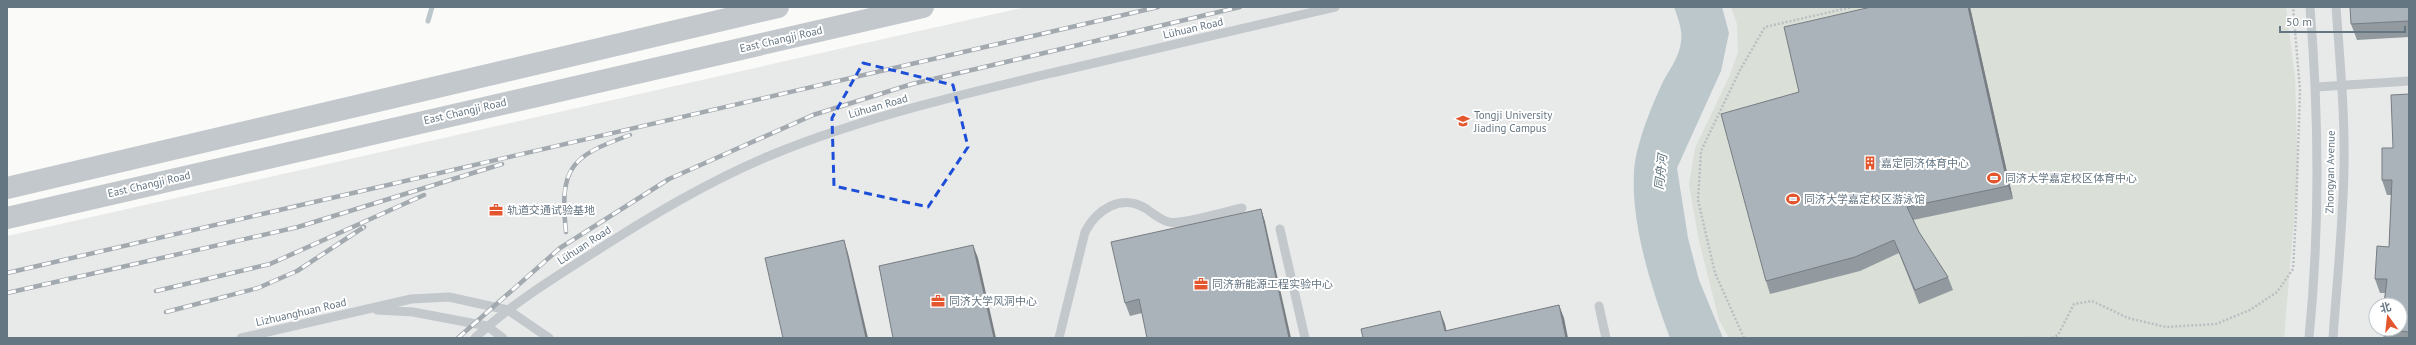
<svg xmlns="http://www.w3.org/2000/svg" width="2416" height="345" font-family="'PT Sans','Noto Sans SC',sans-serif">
<rect width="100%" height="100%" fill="#fafaf8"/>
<path fill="#e8e9e9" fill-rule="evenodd" d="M1026,7H2409V338H7V236ZM2376,305H2400V329H2376Z"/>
<path fill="#dadfd7" d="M1731,7H2286L2295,78L2298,172L2284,338H1729L1719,320L1699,241L1689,185L1695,148L1730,75L1738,52L1737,24Z"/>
<path fill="#bbc7cb" d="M1674,7H1722L1729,33L1721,71L1677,168L1688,238L1699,280L1723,338H1670C1652,290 1631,225 1634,173C1635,147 1650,110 1661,86C1667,72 1679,59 1681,42C1683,31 1678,18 1674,7Z"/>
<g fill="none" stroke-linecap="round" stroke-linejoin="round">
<path stroke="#bbc7cb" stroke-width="5" d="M428,21L432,7"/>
<g stroke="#bbbfc2" stroke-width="2.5" stroke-dasharray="2 2" stroke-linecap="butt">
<path d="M1744,338L1715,273L1698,200L1701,151L1740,70L1765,27L1852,7"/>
<path d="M2024,338H2038"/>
<path d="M2052,338L2058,335L2074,304L2092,301L2128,318L2166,327L2216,324L2250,310L2277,292L2293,269L2296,214L2300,90L2293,7"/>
</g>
<g stroke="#c3c8cc" stroke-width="9">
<path d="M2317,87L2409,81"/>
<path d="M1280,229L1305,338"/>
<path d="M1599,306L1606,338"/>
<path d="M377,310L413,312L487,326L503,338"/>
<path d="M241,338L411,299L449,297L508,310L549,338"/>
<path d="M475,338C510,305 552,279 593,253C649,217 707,182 769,156C861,118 959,95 1056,72C1149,51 1242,29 1335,7"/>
<path d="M1059,338L1085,232C1097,209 1121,194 1145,208C1153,213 1160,220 1169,222C1181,225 1228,211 1242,208"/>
<path d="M2309,338C2320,228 2319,117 2310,7"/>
<path d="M2333,338C2337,281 2343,225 2344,168C2345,114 2340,61 2336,7"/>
</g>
<g stroke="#c3c8cc" stroke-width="22">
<path d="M7,188L778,7"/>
<path d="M7,218L923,7"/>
</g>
<g stroke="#a2aab0" stroke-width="4.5">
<g id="rail">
<path d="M566,232C559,167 571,156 630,135"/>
<path d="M7,273L1158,7"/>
<path d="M156,291L270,264L424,195"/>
<path d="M7,293L298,227L502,164"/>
<path d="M166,312L258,288L297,271L364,227"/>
<path d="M458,338L560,248L669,179L813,115L912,84L1240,7"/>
</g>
</g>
<use href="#rail" stroke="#fff" stroke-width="3" stroke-dasharray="9" stroke-linecap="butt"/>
</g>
<g fill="#929a9f">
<path d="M1970,7L2013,199L1913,220L1919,232L1948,277L1953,290L1919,304L1899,253L1860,271L1770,294L1766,281L1799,92Z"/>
<path d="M2409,7V37L2357,40L2351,24Z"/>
<path d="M2409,94V338H2384L2381,329L2385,293H2380L2375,279L2389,247L2391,195H2387L2382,180L2393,148Z"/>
<path d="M1261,209L1265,222L1142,313L1130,316L1125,303Z"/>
</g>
<g fill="#777d82">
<path d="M1968,7H1970L2013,199L2008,186Z"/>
<path d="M1261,209L1265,222L1291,338H1289Z"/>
<path d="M844,240L848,253L868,338H866Z"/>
<path d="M973,245L978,258L996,338H994Z"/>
<path d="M1559,305L1564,318L1568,338H1566Z"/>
<path d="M1440,311L1445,324L1448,338L1445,331Z"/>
</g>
<g fill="#aab3b9" stroke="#777d82">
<path d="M1871,7H1968L2008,186L1907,207L1919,232L1948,277L1915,290L1894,240L1855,257L1766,281L1721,114L1799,92L1784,27Z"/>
<path d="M2350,7H2409V21L2351,24Z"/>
<path d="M2409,94V332L2381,329H2400V305H2384L2387,279H2375L2377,246L2389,247L2392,180H2382V148H2393L2391,95Z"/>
<path d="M1261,209L1289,338H1147L1139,299L1125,303L1111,242Z"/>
<path d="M844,240L866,338H783L765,258Z"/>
<path d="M973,245L994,338H893L879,266Z"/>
<path d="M1559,305L1566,338H1363L1361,329L1440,311L1445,331Z"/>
</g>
<path fill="none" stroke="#1d4ed8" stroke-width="3" stroke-dasharray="8 5" stroke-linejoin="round" d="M863,63L953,85L968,147L928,207L834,186L832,118Z"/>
<defs>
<g id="university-bare" transform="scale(1.08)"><path d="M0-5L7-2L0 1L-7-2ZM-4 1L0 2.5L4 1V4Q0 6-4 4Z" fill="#e4572e" stroke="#fff" stroke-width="2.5" paint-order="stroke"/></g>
<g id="building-bare" transform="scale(1.08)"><path d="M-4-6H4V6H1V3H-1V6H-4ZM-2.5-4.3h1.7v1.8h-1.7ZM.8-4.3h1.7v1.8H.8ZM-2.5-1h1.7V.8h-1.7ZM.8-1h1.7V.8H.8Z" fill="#e4572e" stroke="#fff" stroke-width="2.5" paint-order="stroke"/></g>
<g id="stadium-bare" transform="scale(1.08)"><path d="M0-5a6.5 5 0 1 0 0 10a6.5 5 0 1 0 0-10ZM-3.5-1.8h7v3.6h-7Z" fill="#e4572e" stroke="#fff" stroke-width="2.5" paint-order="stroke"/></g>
<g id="office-bare" transform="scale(1.08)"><path d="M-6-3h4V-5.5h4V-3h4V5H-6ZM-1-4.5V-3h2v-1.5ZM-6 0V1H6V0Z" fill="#e4572e" stroke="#fff" stroke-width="2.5" paint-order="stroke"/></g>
</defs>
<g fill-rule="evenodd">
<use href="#university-bare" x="1463" y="121"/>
<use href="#building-bare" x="1870" y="163"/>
<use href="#stadium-bare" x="1994" y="178"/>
<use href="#stadium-bare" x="1793" y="199"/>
<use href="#office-bare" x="496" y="210"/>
<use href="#office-bare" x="1201" y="284"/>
<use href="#office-bare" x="938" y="301"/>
</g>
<g text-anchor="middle" stroke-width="4" stroke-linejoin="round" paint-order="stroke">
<g font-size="11" fill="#657683" stroke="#fff">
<text transform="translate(1193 28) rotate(-13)" y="4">Lühuan Road</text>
<text transform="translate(781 39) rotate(-13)" y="4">East Changji Road</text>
<text transform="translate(878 106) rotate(-16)" y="4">Lühuan Road</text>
<text transform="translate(465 111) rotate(-13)" y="4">East Changji Road</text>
<text transform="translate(2330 172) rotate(-89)" y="4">Zhongyan Avenue</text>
<text transform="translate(149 184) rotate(-13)" y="4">East Changji Road</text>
<text transform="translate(584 245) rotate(-33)" y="4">Lühuan Road</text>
<text transform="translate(301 312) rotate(-13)" y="4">Lizhuanghuan Road</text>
</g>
<g font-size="11" fill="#657683" stroke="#fff" text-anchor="start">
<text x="1474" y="119">Tongji University<tspan x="1474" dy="13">Jiading Campus</tspan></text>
<text x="1881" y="167">嘉定同济体育中心</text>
<text x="2005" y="182">同济大学嘉定校区体育中心</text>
<text x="1804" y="203">同济大学嘉定校区游泳馆</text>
<text x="507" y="214">轨道交通试验基地</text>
<text x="1212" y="288">同济新能源工程实验中心</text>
<text x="949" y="305">同济大学风洞中心</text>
</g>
<g font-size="12" font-style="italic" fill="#60757c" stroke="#fff">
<text transform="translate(1661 172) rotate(-84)" y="4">同舟河</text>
</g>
</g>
<rect width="2416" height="345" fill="none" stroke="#657683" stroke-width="16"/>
<g transform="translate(2388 317) rotate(345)"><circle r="19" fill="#ffffff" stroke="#c1c8cd"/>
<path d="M0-3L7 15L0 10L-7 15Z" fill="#e4572e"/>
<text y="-6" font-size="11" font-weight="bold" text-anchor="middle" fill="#657683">北</text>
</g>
<path d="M2280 26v6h125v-6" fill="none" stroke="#657683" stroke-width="2"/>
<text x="2286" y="26" font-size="12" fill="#657683" stroke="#ffffff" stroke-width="3" paint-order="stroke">50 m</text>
</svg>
